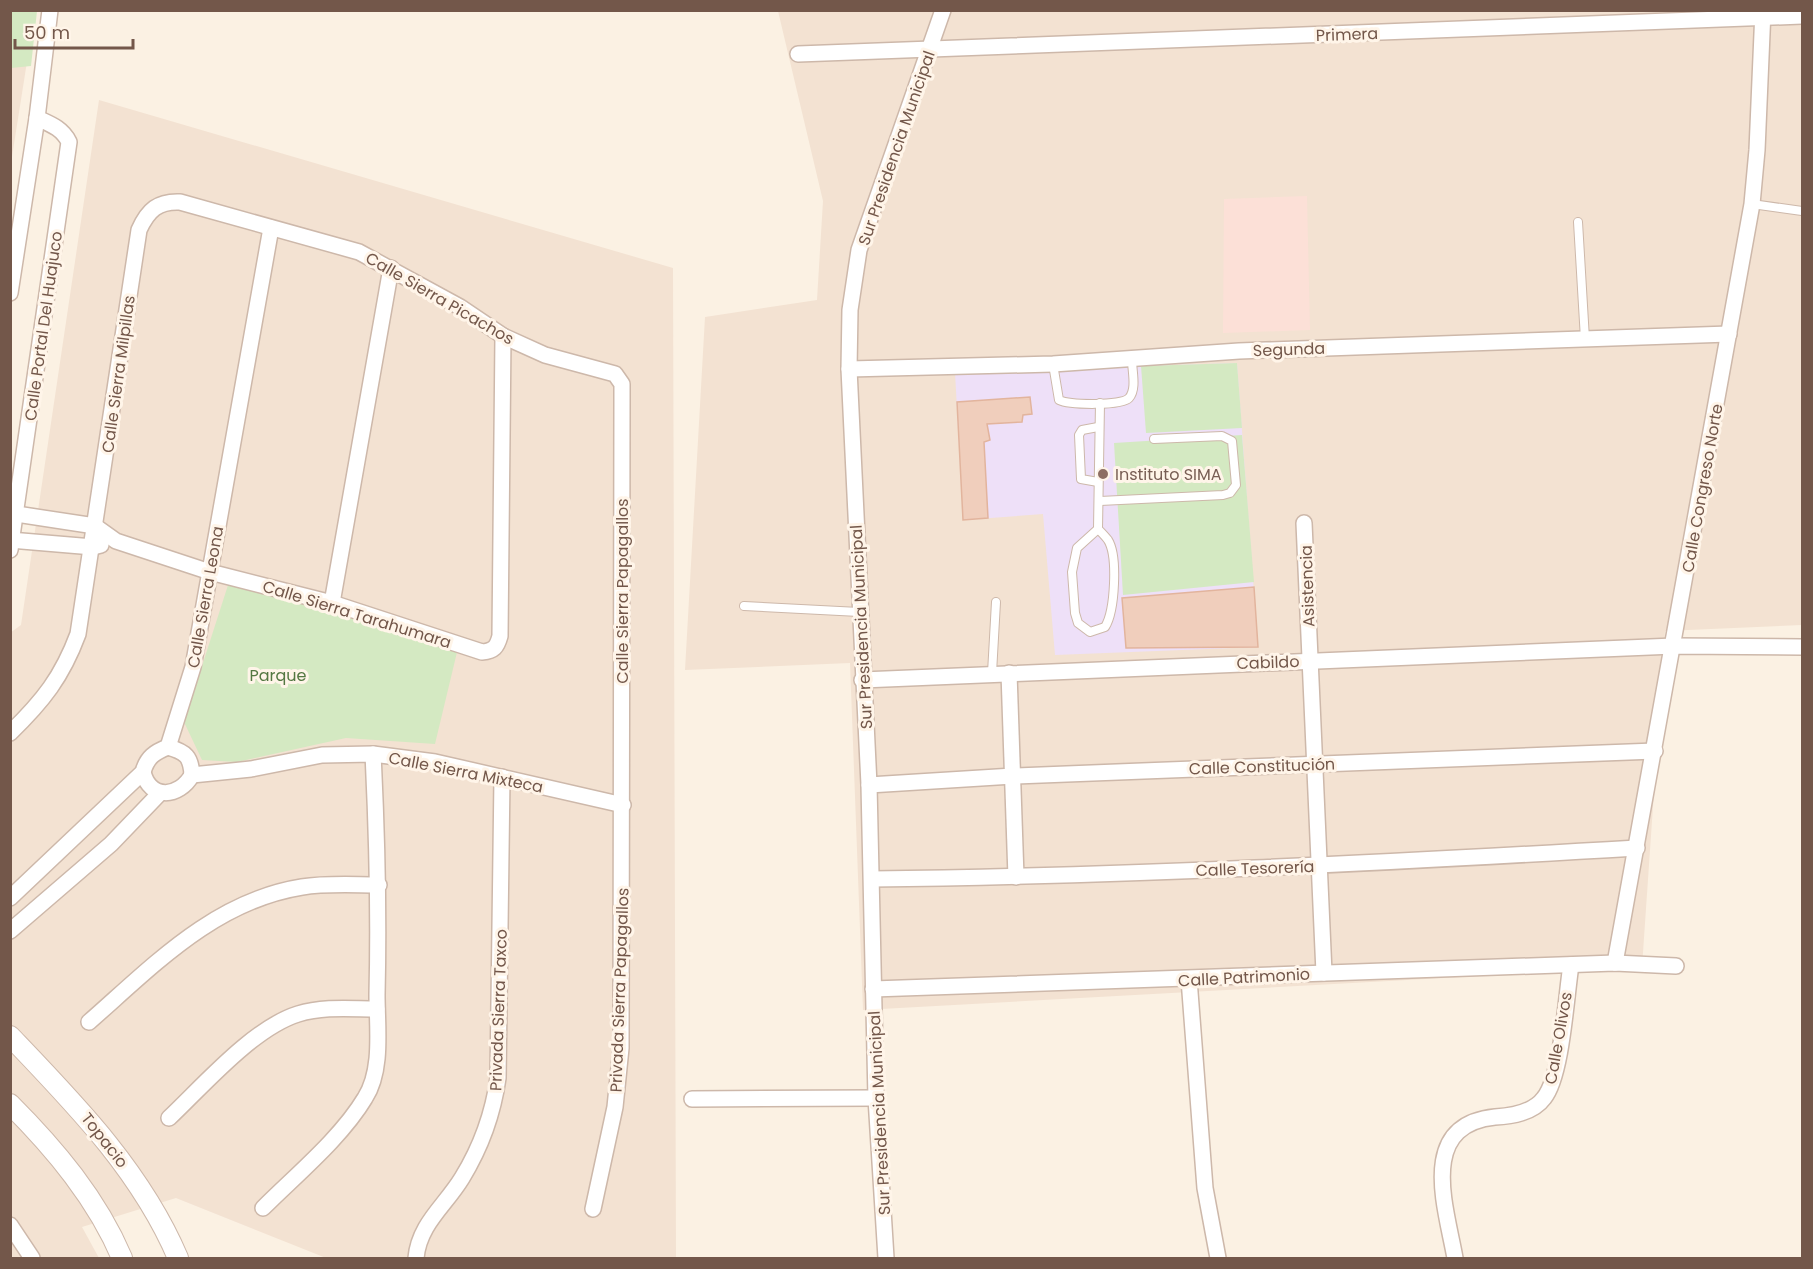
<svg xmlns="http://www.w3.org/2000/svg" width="1813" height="1269" font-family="Poppins,sans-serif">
<rect width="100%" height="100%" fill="#fbf1e3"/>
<g fill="#f3e2d2">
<path d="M11,11H35L11,163Z"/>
<path d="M778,11H1802V625L1665,631L1642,967L863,1010L850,663L685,670L705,317L817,300L823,201Z"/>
<path d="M99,100L673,268L676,1258H326L176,1198L82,1227L99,1258H11L10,633L21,625Z"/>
</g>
<path fill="#fce0d7" d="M1307,196L1310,330L1223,333L1224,199Z"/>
<path fill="#eee0f8" d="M1237,363L1258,647L1055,655L1043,514L963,520L955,372Z"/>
<g fill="#d4e9c2">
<path d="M11,10L37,11L31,66L11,68Z"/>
<path d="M1237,363L1242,428L1146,433L1141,366Z"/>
<path d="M1242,435L1254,582L1123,595L1114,443Z"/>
<path d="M229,582L458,648L435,744L346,738L237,762L202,760L184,722Z"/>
</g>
<g fill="#f0cebc" stroke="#e2b49d" stroke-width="1.5">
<path d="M1030,397L1032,414L1023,415L1022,422L987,424L990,440L984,442L988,518L963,520L957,402Z"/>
<path d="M1254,587L1258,647L1126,648L1122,598Z"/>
</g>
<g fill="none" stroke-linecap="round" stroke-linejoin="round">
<g stroke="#cdb8aa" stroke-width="10">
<g id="service">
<path d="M1752,204L1802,211"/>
<path d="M1578,222L1585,339"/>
<path d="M1053,364L1059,400C1069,405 1122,406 1129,398C1137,389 1132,371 1132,360"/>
<path d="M1098,427L1082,430L1079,435L1081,479L1098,482"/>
<path d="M1100,501L1223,495L1230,493L1236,485L1232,441L1222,436L1154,439"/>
<path d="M1098,529L1077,548L1072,572L1075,613L1078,623L1090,632L1105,627C1115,611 1118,556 1108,540C1105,536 1101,532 1098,529L1100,403"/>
<path d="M744,606L859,612"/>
<path d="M992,673L996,602"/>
</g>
</g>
<g stroke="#cdb8aa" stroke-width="18">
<g id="minor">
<path d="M798,54L1802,16"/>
<path d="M10,293L37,118L50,10"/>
<path d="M849,369L1053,364L1239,351L1729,334"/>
<path d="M10,513L95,526L116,541L210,572L332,603L482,652C494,651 497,647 500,636L503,336"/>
<path d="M1304,523L1324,973"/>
<path d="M10,540L93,547L101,545"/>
<path d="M10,550L69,142C62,128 50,124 37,118"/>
<path d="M332,603L391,268"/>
<path d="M1009,673L1016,877"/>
<path d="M862,680L1674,646L1802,647"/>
<path d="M10,733C43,701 62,677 78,634L139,230C148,210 158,201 180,202L359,252L460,307L503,336L545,355L615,374L622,384V399L621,1048L615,1107L593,1209"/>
<path d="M168,747C186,752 191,757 192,775"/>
<path d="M143,772C150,800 179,798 192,775"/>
<path d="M192,775L251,769L322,755L373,754L435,762L623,805"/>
<path d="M869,785L1013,776L1655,751"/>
<path d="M872,879C1127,876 1382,863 1637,848"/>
<path d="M10,898L143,772C147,757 155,752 168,747L193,667L271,228"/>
<path d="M10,931L111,844L160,793"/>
<path d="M1615,963L1752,204L1757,150L1763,10"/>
<path d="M1189,979L1205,1188L1218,1258"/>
<path d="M873,989L1615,963L1676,966"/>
<path d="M89,1022C153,966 214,901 302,887C327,883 354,885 379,885"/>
<path d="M692,1099L876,1098"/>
<path d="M169,1118C203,1086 253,1028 298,1014C324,1006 351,1009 377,1009"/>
<path d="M263,1208C296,1175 341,1138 365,1098C383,1070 377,1027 377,995C379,915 377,835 373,754"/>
<path d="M10,1225L32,1258"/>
<path d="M416,1258C419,1224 445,1206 462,1178C481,1147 493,1114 498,1078L502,777"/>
<path d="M886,1258L876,1098L869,785L849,369L850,310L859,250L943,10"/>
<path d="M1455,1258C1446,1207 1417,1125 1495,1117C1512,1116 1533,1113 1544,1098C1562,1076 1566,996 1571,965"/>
</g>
</g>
<g stroke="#cdb8aa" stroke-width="22">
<g id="tertiary">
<path d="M10,1036C75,1104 141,1171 178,1258"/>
<path d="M10,1104C55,1149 97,1199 122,1258"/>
</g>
</g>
<use href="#service" stroke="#fff" stroke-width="8"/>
<use href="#minor" stroke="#fff" stroke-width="15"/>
<use href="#tertiary" stroke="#fff" stroke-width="20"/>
</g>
<circle fill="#8d6e63" stroke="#fff5e9" stroke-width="2" cx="1103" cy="474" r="6"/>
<g text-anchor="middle" stroke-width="6" stroke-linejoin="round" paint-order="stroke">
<g font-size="16" fill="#73574a" stroke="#fff5e9">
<text transform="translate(1347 34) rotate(-2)" y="6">Primera</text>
<text transform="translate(896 148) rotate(-71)" y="6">Sur Presidencia Municipal</text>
<text transform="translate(440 298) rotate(30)" y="6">Calle Sierra Picachos</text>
<text transform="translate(43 326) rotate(-82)" y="6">Calle Portal Del Huajuco</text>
<text transform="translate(1289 349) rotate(-2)" y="6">Segunda</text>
<text transform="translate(118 374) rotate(-82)" y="6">Calle Sierra Milpillas</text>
<text transform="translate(1702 488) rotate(-80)" y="6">Calle Congreso Norte</text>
<text transform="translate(1307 586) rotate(-92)" y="6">Asistencia</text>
<text transform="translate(622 591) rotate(-90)" y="6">Calle Sierra Papagallos</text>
<text transform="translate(205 597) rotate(-80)" y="6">Calle Sierra Leona</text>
<text transform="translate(357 614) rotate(17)" y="6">Calle Sierra Tarahumara</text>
<text transform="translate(861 627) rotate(-93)" y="6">Sur Presidencia Municipal</text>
<text transform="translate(1268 662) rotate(-2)" y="6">Cabildo</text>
<text transform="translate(1262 766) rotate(-2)" y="6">Calle Constitución</text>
<text transform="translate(466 772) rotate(11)" y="6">Calle Sierra Mixteca</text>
<text transform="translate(1255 868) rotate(-2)" y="6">Calle Tesorería</text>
<text transform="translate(1244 977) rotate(-3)" y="6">Calle Patrimonio</text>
<text transform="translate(619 990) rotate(-88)" y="6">Privada Sierra Papagallos</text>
<text transform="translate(498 1010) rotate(-88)" y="6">Privada Sierra Taxco</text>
<text transform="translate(1558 1038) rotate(-80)" y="6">Calle Olivos</text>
<text transform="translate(879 1113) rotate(-93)" y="6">Sur Presidencia Municipal</text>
<text transform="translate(105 1140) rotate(52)" y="6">Topacio</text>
</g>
<g font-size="16" fill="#785e54" stroke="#fff5e9" text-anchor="start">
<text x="1115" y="480">Instituto SIMA</text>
</g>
<g font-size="16" fill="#547842" stroke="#fff5e9">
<text x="278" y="681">Parque</text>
</g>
</g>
<rect width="1813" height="1269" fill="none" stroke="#73574a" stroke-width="24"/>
<path d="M15 39v9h118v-9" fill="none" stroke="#73574a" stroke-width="3"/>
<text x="24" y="39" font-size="18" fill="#73574a" stroke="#fff5e9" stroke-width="4.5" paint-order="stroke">50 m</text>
</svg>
